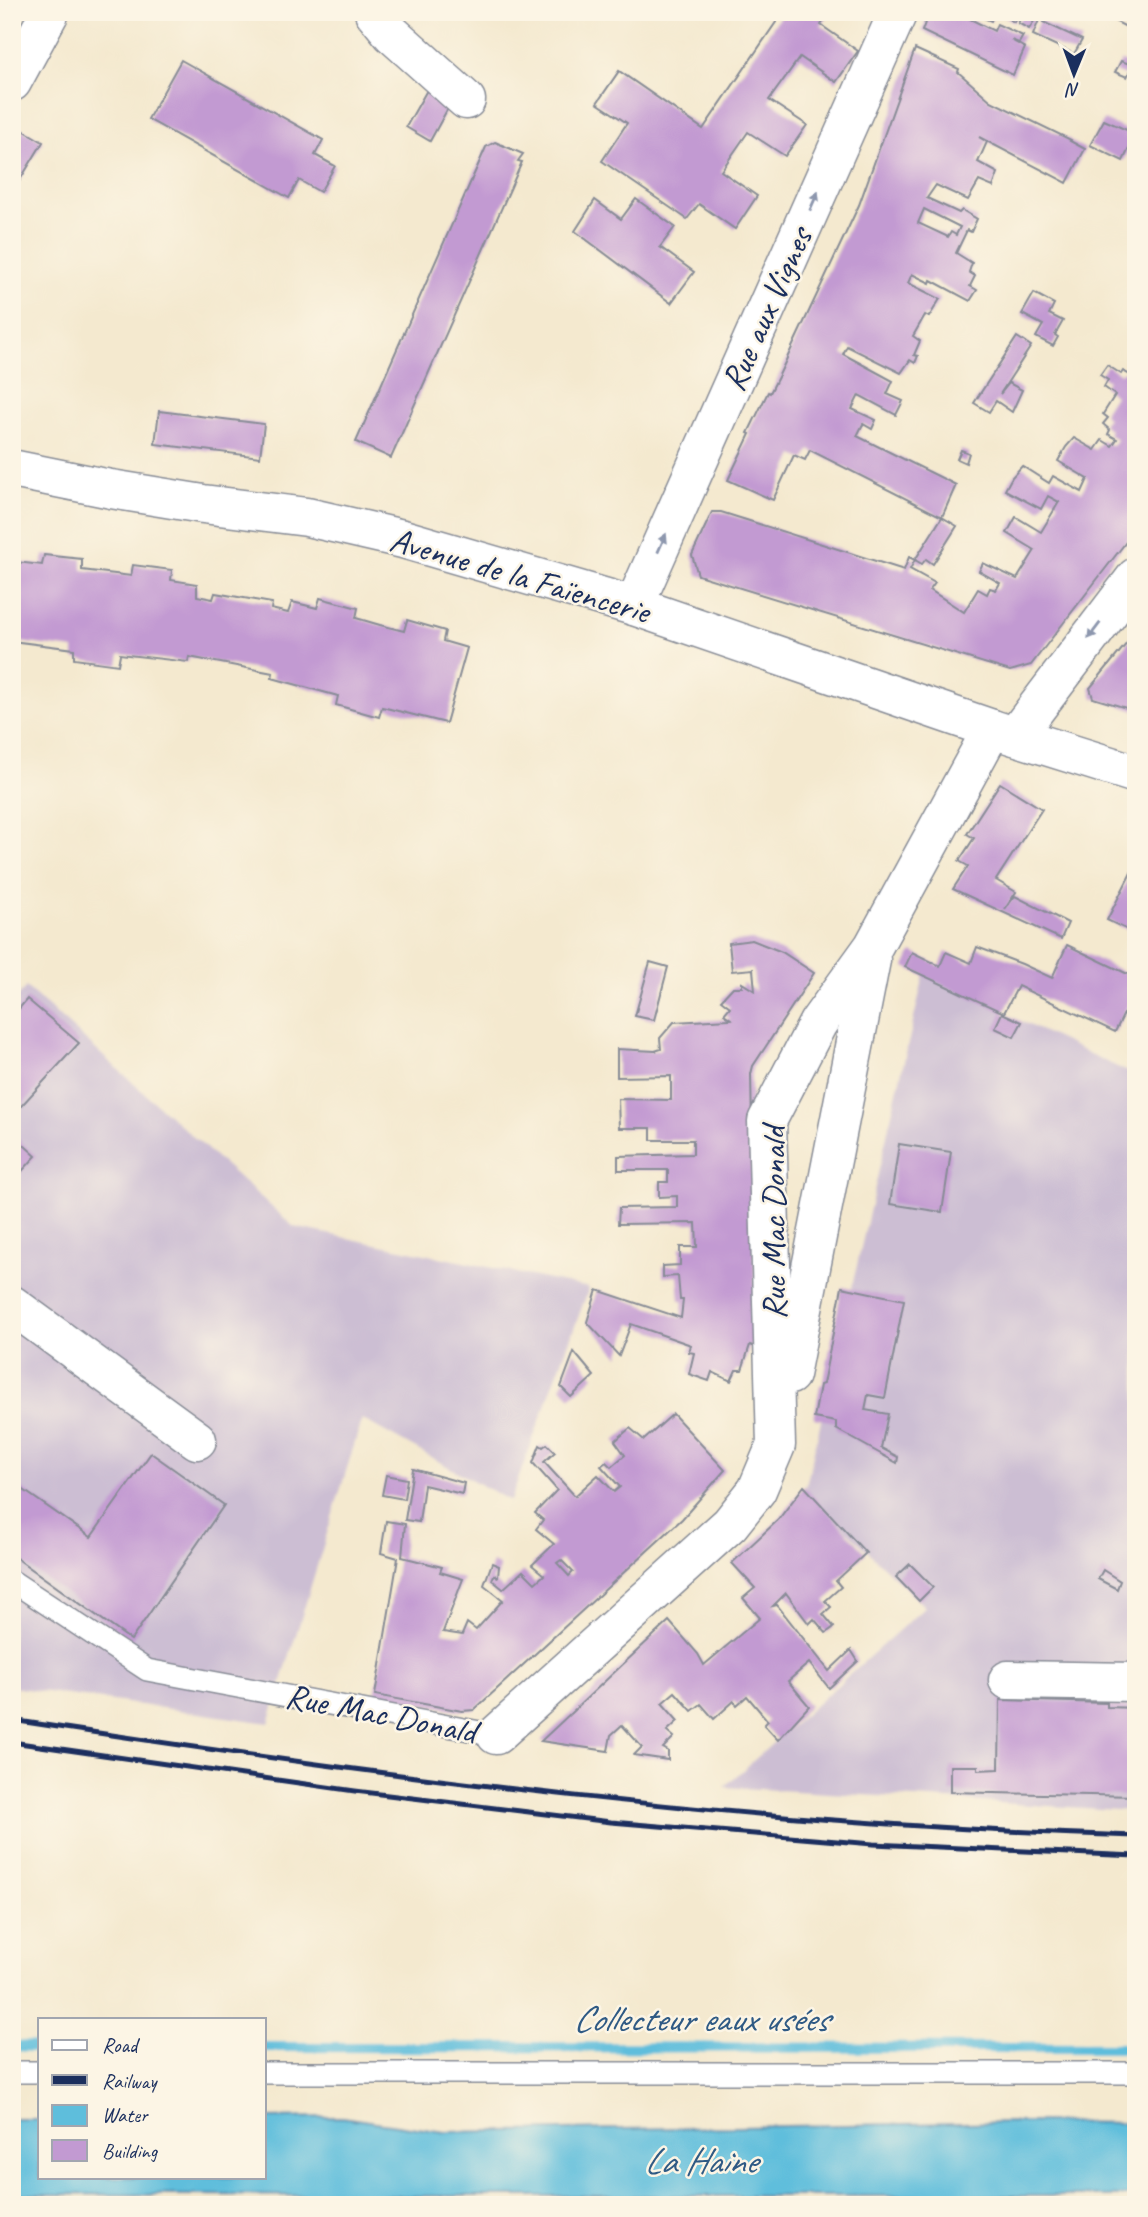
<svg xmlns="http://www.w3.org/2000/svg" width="1148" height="2217" font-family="Caveat,sans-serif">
<rect width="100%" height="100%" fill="#fcf5e5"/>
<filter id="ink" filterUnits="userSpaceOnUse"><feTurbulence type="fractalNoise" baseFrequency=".0143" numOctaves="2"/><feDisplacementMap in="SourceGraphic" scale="14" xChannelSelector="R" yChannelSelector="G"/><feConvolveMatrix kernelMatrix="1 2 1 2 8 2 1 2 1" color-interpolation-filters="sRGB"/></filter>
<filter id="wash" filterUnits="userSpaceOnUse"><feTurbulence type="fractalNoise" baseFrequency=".00686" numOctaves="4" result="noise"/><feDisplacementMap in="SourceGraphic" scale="28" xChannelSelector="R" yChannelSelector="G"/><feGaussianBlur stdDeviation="1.57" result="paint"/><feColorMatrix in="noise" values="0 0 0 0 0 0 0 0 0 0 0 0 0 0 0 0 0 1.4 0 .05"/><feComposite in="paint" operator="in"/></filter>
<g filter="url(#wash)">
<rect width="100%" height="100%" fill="#f4e9cf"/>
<g fill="#ccbed3">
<path d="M924,975L1136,1076V1811L724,1787L925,1607L805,1490Z"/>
<path d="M26,987L294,1227L589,1288L510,1501L362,1419L269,1723L12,1687V1003Z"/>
</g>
<path fill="#5ebedc" stroke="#3c769d" stroke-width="2" d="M341,2117L445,2132L1021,2122L1136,2123V2196H338L12,2194V2119H40V2177H264V2118Z"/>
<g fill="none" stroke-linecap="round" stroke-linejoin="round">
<g stroke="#5ebedc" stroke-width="10">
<path d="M12,2046L40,2047"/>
<path d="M264,2047L1136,2048"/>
</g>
</g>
<g id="blocks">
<g fill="#c29ad2" fill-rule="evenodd">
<path d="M783,12H830L821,25L858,51L836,82L800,57L769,100L807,125L785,156L748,132L721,171L757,196L735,229L699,204L687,219L602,161L627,123L597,103L619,71L703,129Z"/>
<path d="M929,12H994L991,21L972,13L970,19L994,31L997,24L1023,36L1019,43L1011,40L1025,48L1013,75L922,31Z"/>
<path d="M997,12H1019L1014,22Z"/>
<path d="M1024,12H1048L1043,22L1082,40L1074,54L1033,35L1039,20L1036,18L1029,29L1018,23Z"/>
<path d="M1097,12H1136V24L1132,30Z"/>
<path d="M915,49L959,69L958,72L991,101L1071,140L1070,141L1085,149L1067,183L979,137L987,142L978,162L998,173L993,187L979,181L968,200L936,185L927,198L959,213L962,210L977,219L971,232L967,230L956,253L972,263L969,272L975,276L970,286L977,290L970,301L931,280L930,283L912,274L908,283L940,299L929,317L925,315L913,336L920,341L914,355L918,356L915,363L910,360L901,373L847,346L843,354L893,381L887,394L903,401L896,415L859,395L852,409L876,420L872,429L863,424L857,436L956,485L942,517L810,450L805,460L794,455L773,500L728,480L750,434L748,433L768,392L770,393L780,373L859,205ZM924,209L960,227L956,235L951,232L948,237L918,223Z"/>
<path d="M181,60L323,140L315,155L335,166L320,192L299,180L289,198L148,119Z"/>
<path d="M1121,61L1133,65L1127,77L1115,72Z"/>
<path d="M427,90L448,108L430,141L406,127Z"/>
<path d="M1104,120L1136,134L1123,161L1090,145Z"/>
<path d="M18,127L43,142L12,193V136Z"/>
<path d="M495,142L523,154L518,161L522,162L391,458L356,442L486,147Z"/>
<path d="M636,199L675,227L660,247L694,272L671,303L575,231L595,200L621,219Z"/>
<path d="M1034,293L1054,304L1049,314L1063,321L1055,335L1058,337L1053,346L1036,337L1043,325L1022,314Z"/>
<path d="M1017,337L1031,346L1000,394L1009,383L1022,390L1012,412L996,401L989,412L974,403Z"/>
<path d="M1107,365L1121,374L1123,371L1136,378V529L1031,665L1010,671L698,575L692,555L712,512H721L904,570L909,557L915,560L910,569L935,583L930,590L964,612L978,589L987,594L990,588L996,590L1000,583L979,571L983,563L1017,579L1035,550L1007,533L1016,517L1041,532L1059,502L1048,496L1041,509L1005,490L1012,477L1022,466L1049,483L1053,476L1082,492L1088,479L1058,461L1066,447L1074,438L1095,450L1102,440L1112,446L1117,439L1108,434L1110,430L1103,424L1108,418L1103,414L1115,395L1104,387L1108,380L1100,375Z"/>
<path d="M159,411L264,424L260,457L155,444Z"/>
<path d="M961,450L969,453L966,463L957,459Z"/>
<path d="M942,517L957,526L933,564L926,559L922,564L915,560Z"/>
<path d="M44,555L82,559V570L107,573L131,576L133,565L172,570L171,580L197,584V596L213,599L215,593L272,603L271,609L288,613L292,602L317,608L320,598L358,608L356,618L380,625L404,631L407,620L445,631L443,641L467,648L446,723L382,707L379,717L336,705L338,696L272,678L273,673L189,657L188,662L120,654L118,665L74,659V649L12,641V578H14L16,562L42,565Z"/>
<path d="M1136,632V711L1093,698L1090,688Z"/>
<path d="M1000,783L1042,809L996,880L1016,892L1005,909L1015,896L1068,923L1061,939L953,889L968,866L959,861L974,838L967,834Z"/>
<path d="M1136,863V934L1107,920Z"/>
<path d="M752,940L782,952L814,973L753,1066L751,1074L756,1347L750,1345L742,1370H736L731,1381L712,1372L709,1381L689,1374L694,1353L689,1352L691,1345L631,1324L619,1356L587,1322L597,1290L681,1318L683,1300H680L678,1276L663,1277V1266L680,1265V1247H697L696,1223L618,1224L619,1208L677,1207V1196L659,1197V1182H668V1170H618V1156L693,1154V1140H651V1128H619L618,1099L671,1100V1076L617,1077V1049L655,1051L661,1049L660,1038L674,1022L731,1019L724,1014L730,1007L721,1000L733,987H742V983L755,991L753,969L732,971L729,943Z"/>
<path d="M1067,945L1136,978V989L1115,1032L1018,986L1004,1013L905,967L912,952L940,966L946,952L971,963L977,947L1022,964L1052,978Z"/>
<path d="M650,962L668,967L654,1020L635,1016Z"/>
<path d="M27,999L79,1043L12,1116V1017Z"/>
<path d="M1002,1013L1022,1022L1014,1037L995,1028Z"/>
<path d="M12,1134L36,1156L12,1182Z"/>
<path d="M899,1144L951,1152L942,1212L890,1204Z"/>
<path d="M842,1287L904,1300L885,1398L868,1395L865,1410L888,1414L881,1448L898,1457L897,1463L836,1429V1422L814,1418L820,1385L823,1384Z"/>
<path d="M574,1352L594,1376L571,1397L561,1387Z"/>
<path d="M673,1414L725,1470L682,1519L474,1710L462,1711L375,1695L398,1558L381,1553L386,1521L405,1524L402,1557L442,1567L440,1572L463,1579L443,1632L462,1635L467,1623L476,1630L503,1600L484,1585L492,1563L499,1566L498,1577L494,1575L492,1580L503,1589L523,1571L535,1583L544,1575L532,1565L554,1544L536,1529L543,1520L535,1513L557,1490L533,1463L540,1445L543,1447L547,1444L555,1452L544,1462L575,1496L598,1475L614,1492L620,1487L601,1466L606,1462L611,1467L625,1455L615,1441L630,1428L644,1440ZM561,1560L573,1572L569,1576L557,1563Z"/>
<path d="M151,1453L224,1505L131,1640L12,1555V1482L91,1537Z"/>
<path d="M413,1469L464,1483L462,1494L424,1485L419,1522L405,1520Z"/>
<path d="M386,1475L407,1479L404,1499L382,1495Z"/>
<path d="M804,1486L866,1553L836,1581L841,1587L825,1601L831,1607L823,1614L834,1627L826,1633L814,1619L809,1624L786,1593L773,1606L777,1605L829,1671L851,1650L858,1661L829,1688L809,1663L788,1681L809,1706L778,1740L764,1725L768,1721L747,1696L737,1705L734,1701L714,1719L701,1704L692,1711L675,1692L662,1703L678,1721L667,1731L674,1737L663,1748L668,1751V1760L634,1755L642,1747L622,1725L611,1735L608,1751L541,1741L669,1621L698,1654L704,1665L760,1618L743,1598L755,1588L732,1563L778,1520Z"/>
<path d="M910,1564L933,1587L919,1601L896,1577Z"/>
<path d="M1103,1570L1120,1581L1117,1589L1098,1579Z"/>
<path d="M1000,1700L1107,1703V1707L1136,1708V1796L950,1792V1766H978V1770L999,1769Z"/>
</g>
</g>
</g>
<g filter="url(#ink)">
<use href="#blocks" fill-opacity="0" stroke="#888c96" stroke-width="2"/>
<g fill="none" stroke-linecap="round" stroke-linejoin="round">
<g stroke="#888c96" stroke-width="24">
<g id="service">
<path d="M12,1581L147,1670L496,1735"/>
<path d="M12,2072H40"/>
<path d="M264,2073H1136"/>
</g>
</g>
<g stroke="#888c96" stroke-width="41">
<g id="minor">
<path d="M374,12L392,34L466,100"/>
<path d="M12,82L50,12"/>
<path d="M634,606L898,12"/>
<path d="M1015,736L1136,577"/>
<path d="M12,1305L197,1440"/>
<path d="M790,1375L871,960"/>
<path d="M1008,1680L1136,1682"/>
<path d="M496,1735L730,1524L757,1490L776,1445L767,1121L818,1023L873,947L992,729"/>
</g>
</g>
<g stroke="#888c96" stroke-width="41">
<path id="tertiary" d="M12,469L111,489L203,504L307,517L403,539L634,606L992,729L1136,774"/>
</g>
<use href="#service" stroke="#fff" stroke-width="21"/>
<use href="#minor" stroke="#fff" stroke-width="38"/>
<use href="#tertiary" stroke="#fff" stroke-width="38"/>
<g stroke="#1b2f5e" stroke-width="5">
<path d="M12,1720C385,1777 759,1826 1136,1836"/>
<path d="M12,1742L355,1791L611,1822L873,1844L1136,1856"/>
</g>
</g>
<defs><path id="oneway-solid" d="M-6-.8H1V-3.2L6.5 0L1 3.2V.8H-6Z" transform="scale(1.75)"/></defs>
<g fill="#8d97ae">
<use href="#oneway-solid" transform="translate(814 201) rotate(-66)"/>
<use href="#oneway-solid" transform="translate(662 543) rotate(-66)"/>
<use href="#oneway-solid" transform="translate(1094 631) rotate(127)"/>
</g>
</g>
<g text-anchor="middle" stroke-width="5" stroke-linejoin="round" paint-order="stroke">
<g font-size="35" fill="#1b2f5e" stroke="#fcf5e5">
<text transform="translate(766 309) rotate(-66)" y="12">Rue aux Vignes</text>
<text transform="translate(520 575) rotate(16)" y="12">Avenue de la Faïencerie</text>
<text transform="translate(773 1223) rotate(-90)" y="12">Rue Mac Donald</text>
<text transform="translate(381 1713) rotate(11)" y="12">Rue Mac Donald</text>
</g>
<g font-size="37" font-style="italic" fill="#2f5a84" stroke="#fcf5e5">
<text x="700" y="2031">Collecteur eaux usées</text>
<text x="700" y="2173">La Haine</text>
</g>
</g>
<rect width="1148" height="2217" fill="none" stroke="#fcf5e5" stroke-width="42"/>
<rect x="38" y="2018" width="228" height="161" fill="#fcf5e5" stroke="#a2a6af" stroke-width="2"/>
<rect x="52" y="2040" width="35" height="10" fill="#ffffff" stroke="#a2a6af" stroke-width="2"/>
<text x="102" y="2052" font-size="21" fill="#1b2f5e">Road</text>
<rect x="52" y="2075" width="35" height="10" fill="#1b2f5e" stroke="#a2a6af" stroke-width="2"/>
<text x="102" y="2088" font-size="21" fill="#1b2f5e">Railway</text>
<rect x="52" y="2105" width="35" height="21" fill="#5ebedc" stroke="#a2a6af" stroke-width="2"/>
<text x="102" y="2122" font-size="21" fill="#1b2f5e">Water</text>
<rect x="52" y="2140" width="35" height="21" fill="#c29ad2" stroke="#a2a6af" stroke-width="2"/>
<text x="102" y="2158" font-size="21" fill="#1b2f5e">Building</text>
<g transform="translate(1074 74) rotate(181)" stroke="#fcf5e5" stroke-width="5" paint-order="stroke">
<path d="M0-5L12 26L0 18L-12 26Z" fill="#1b2f5e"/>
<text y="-10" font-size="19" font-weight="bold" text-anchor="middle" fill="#1b2f5e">N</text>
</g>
</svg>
